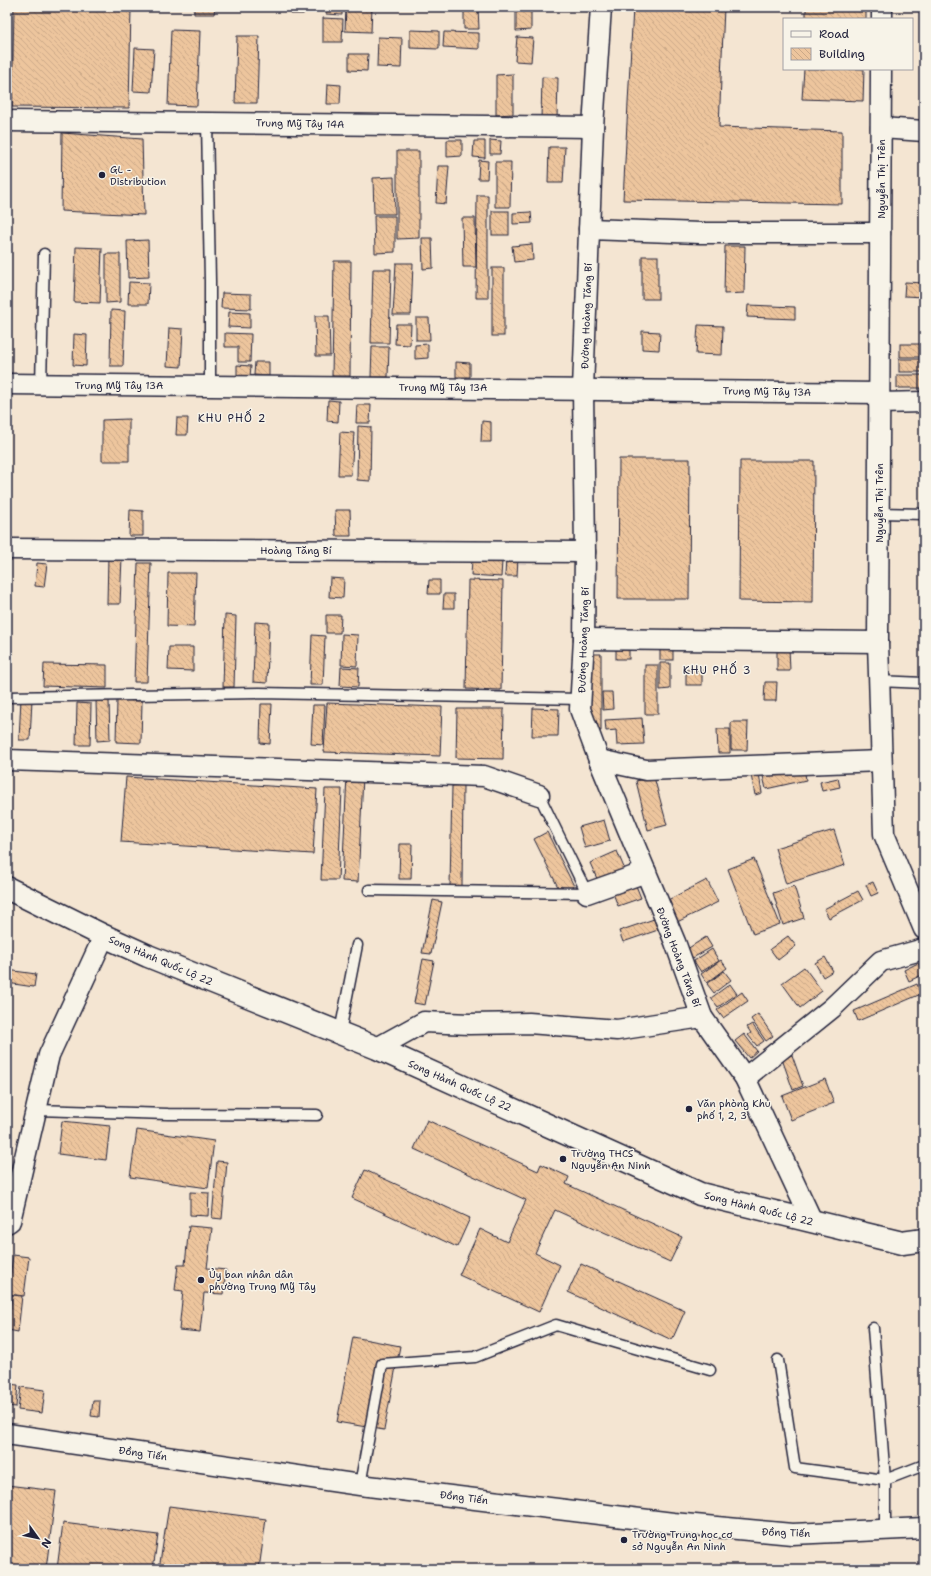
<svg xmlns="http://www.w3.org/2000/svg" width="931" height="1576" font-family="'Shantell Sans',sans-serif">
<defs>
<pattern id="building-back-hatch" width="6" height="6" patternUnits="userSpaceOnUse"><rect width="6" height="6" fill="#edc59d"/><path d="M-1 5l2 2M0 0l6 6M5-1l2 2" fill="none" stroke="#cba988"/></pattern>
</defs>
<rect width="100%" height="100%" fill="#f4e5d2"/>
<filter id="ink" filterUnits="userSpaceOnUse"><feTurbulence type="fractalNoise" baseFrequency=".025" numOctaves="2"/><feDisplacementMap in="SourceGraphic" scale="8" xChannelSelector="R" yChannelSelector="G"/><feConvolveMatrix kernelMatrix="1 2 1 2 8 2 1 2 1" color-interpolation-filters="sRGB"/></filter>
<g filter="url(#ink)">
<g fill="url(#building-back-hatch)" stroke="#22223b">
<path d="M14,7H131L129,108L12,107Z"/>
<path d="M194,7H215L214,14H194Z"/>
<rect x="291" y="7" width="12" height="7"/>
<rect x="307" y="7" width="12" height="4"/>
<path d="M326,7H342V15L326,14Z"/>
<path d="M346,7H372L371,32L345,31Z"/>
<path d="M464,7H478L479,29H464Z"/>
<path d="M633,7H724L719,127L842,131V204L623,200Z"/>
<rect x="806" y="7" width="60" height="12"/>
<path d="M516,11H531V30L516,31Z"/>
<path d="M323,18L343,19L342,42H323Z"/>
<path d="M171,30L200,31L197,106L168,105Z"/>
<path d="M410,30L439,31V49L410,48Z"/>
<path d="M444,32L479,33V49L443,47Z"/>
<path d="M237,36H259L257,103H235Z"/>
<path d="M378,37L402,38L401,68L377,67Z"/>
<path d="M517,37L533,38L531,62L515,61Z"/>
<path d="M135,48L154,49L151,92L133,91Z"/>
<path d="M349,54H368L367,71L349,70Z"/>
<rect x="7" y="63" width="3" height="43"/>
<path d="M804,69H864L863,101L802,99Z"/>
<path d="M513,74V114L496,115V75Z"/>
<path d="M542,77L558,78L557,119H541Z"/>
<path d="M328,84L341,85L340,104H327Z"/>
<path d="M62,133L142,139L144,215L61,211Z"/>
<path d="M447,140H462V156L447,157Z"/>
<path d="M490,140L501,141L500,154H490Z"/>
<path d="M474,141H485V158L473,157Z"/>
<path d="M549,147H565L563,183H548Z"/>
<path d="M397,151H419V238L397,239Z"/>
<path d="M479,160L488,161L487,179H478Z"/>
<path d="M495,162H511L510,207H495Z"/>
<path d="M438,166H449L446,204L436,203Z"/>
<path d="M394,177L395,214H374L373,178Z"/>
<path d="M477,195H488V298H476Z"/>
<rect x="492" y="211" width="17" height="24"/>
<path d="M531,212L532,223L513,224V213Z"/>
<path d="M374,216H395V252L375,253Z"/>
<path d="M462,218H475L476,267H463Z"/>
<path d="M422,238H432L433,268L423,269Z"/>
<path d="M148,240L149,277L128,278L127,241Z"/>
<path d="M532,244L533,260L514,262L512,246Z"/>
<path d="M725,246H745L744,293L724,294Z"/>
<path d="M76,247L102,248L100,303L74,302Z"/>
<path d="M106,254H120V302L106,303Z"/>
<rect x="642" y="256" width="16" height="43"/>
<path d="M334,261H351L350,376H332Z"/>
<path d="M396,263H413L411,315H393Z"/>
<rect x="492" y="268" width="12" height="68"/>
<path d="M373,269H391L389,343H371Z"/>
<path d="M129,282L149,283L148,304H128Z"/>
<path d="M905,282L924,283V297L904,296Z"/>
<path d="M222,293L251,294V309L221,308Z"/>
<path d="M748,305L795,307V319L747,317Z"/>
<path d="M111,310L125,311L123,366H110Z"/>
<path d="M229,312L250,313V328L228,327Z"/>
<path d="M315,316H329L330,356H316Z"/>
<path d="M416,318H429L430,340H416Z"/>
<path d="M396,324H411L410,345L395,344Z"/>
<path d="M698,325L723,326L722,355L696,354Z"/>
<path d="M169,328L183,329L181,367L167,366Z"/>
<path d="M642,331L660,332L659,350L642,349Z"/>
<path d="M225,333L251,334L250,362H238V347H225Z"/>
<path d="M74,334L87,335L86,366L73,365Z"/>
<path d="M428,344V358L415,359V345Z"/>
<rect x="900" y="344" width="24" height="13"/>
<path d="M372,347H389L388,377H371Z"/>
<rect x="899" y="359" width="25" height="13"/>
<path d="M255,362H269V376L254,375Z"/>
<path d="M456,362L470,363V377H456Z"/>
<path d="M237,365L251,366L250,376H237Z"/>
<rect x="897" y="375" width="27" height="13"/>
<path d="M328,400L339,401L338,422L327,421Z"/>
<path d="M357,405H371L370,423H356Z"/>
<path d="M177,418H188L187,435H176Z"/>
<path d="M129,419V461H102V420Z"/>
<path d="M482,421L491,422V442H481Z"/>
<path d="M358,426L371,427L370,481L357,480Z"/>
<path d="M340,432L354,433L351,475H338Z"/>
<path d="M619,459H690L689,599H618Z"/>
<path d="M740,461H814L813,602L739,601Z"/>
<path d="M130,510L143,511V536H129Z"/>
<path d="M335,510H350L351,536H336Z"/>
<path d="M108,556L122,557L120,604H107Z"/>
<path d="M506,557L518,558L517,576H505Z"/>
<path d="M472,560L502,561L501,577L471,575Z"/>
<path d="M37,563L47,564L44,587L35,586Z"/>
<path d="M138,563H151L147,682H134Z"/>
<path d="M168,573H196L194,627L167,626Z"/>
<path d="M330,578L344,579L343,598L329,597Z"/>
<path d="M429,580H440V594H428Z"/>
<path d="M468,580L503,581L501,690L466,689Z"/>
<path d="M444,594H454V608H443Z"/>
<path d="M225,615L236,616L234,687H223Z"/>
<path d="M326,615H341L340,633H326Z"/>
<path d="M255,622L269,623L267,683L253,682Z"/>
<path d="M342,634L358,635L357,666L341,665Z"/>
<path d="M312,635L325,636L323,685H310Z"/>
<path d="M169,647H193V671L168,670Z"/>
<path d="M789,648L790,671H777V649Z"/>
<rect x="660" y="649" width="13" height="11"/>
<rect x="616" y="650" width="13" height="9"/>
<path d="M590,654H601V731L590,730Z"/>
<path d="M660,663H670V689L660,690Z"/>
<path d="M44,664L107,665V688L43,686Z"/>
<rect x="645" y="665" width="13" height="49"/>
<path d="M341,667L359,668L358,687L340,686Z"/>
<rect x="686" y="670" width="16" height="15"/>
<path d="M765,682H777L776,701H764Z"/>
<path d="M602,692H612L613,709L603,710Z"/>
<path d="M21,698L32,699L30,740H19Z"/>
<path d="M96,700H109L110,740L97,741Z"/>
<path d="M117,700L142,701L141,743L116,742Z"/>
<path d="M77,703L91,704L90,745H76Z"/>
<path d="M327,703L442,707L440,756L324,752Z"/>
<path d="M261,704H272L270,744L260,743Z"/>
<path d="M313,705H325L323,745L311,744Z"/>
<path d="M533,708L559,709L558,736H532Z"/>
<path d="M457,709H504L503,759L456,758Z"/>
<path d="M642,718L644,744L617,745L616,730L606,731L605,720Z"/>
<path d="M731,722H748L747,750H731Z"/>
<path d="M717,729H730V753H718Z"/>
<path d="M804,767L806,780L766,789L763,776Z"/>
<path d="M759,773L762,793L755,795L751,775Z"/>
<path d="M347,775L363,776L358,882L342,881Z"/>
<path d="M126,777L317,789L313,854L121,842Z"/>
<path d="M654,777L667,825L648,830L636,781Z"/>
<path d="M838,778L840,787L822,791L820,782Z"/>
<path d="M463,785L462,886H450L452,786Z"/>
<path d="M325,789H342L338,880H321Z"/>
<path d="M604,820L610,841L585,848L579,827Z"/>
<path d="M834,830L845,865L786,884L775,848Z"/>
<path d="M547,832L574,886L561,893L534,839Z"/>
<path d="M400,844H412L411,879H399Z"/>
<path d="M617,851L625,870L598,881L590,863Z"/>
<path d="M754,859L780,924L753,934L728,869Z"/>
<path d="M633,878L641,898L618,906L610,886Z"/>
<path d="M707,880L718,902L671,925L660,904Z"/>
<path d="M873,882L878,893L871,896L866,885Z"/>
<path d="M794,886L804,918L783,925L773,893Z"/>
<path d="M858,891L863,900L829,918L824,909Z"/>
<path d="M433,900L442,902L431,954L422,953Z"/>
<path d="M654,919L658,930L623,942L619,931Z"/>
<path d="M788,936L796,946L778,960L770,949Z"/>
<path d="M706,937L712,947L689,960L684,951Z"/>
<path d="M712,949L719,961L701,972L694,961Z"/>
<path d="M825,957L833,971L823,977L815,963Z"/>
<path d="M423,959L434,961L425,1005L414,1003Z"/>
<path d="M721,960L727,968L707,983L701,974Z"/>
<path d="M918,963L924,974L909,981L904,970Z"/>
<path d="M804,967L822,991L800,1008L782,983Z"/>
<path d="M7,970L36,974L34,987L7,983Z"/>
<path d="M724,971L731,980L714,993L707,984Z"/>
<path d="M730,984L737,994L718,1007L711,998Z"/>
<path d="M917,984L921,994L858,1021L854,1011Z"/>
<path d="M742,992L748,1001L723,1018L717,1010Z"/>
<path d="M758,1014L773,1036L766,1041L751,1019Z"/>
<path d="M752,1024L764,1041L757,1046L748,1035L751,1033L747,1027Z"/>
<path d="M744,1034L757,1051L749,1058L735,1041Z"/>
<path d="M792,1055L803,1086L793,1090L782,1059Z"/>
<path d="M825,1079L834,1103L791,1120L782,1096Z"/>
<path d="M427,1120L538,1171L541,1164L569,1177L566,1184L682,1237L670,1262L555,1210L535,1253L560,1265L539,1312L459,1275L480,1229L507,1242L526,1200L414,1149Z"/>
<path d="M62,1121L110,1126L106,1160L58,1154Z"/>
<path d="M137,1130L214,1141L208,1188L130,1177Z"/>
<path d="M217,1161L227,1162L222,1219L212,1218Z"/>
<path d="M365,1170L470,1218L457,1247L352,1198Z"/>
<path d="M190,1192L209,1193L208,1216L190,1215Z"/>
<path d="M189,1226L212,1228L207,1268L226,1270L223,1294L204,1293L200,1332L179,1330L183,1291L175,1290L178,1265H185Z"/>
<path d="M13,1255L29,1257L24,1296L8,1294Z"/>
<path d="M581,1264L685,1311L672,1340L568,1292Z"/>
<path d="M12,1295L22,1296L18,1332L8,1330Z"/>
<path d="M7,1298H10L7,1332Z"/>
<path d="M353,1337L400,1346L384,1430L337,1422Z"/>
<path d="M7,1384L18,1385L16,1407L7,1406Z"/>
<path d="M21,1387L45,1390L42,1413L18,1410Z"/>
<path d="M93,1401H100L99,1417L91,1416Z"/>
<path d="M7,1485L56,1491L46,1569H7Z"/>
<path d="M169,1506L266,1519L259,1569H159Z"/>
<path d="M63,1523L158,1535L153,1569H57Z"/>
</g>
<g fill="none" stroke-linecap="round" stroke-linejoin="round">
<g stroke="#22223b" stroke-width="13">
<g id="lane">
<path d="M207,122L210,281V385"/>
<path d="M41,385L44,254"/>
<path d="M879,513L924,514"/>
<path d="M878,681L924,683"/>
<path d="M7,697L259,693L581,699"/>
<path d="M369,890L587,893L539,795"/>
<path d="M340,1032L357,945"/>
<path d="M36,1110L168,1114L317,1115"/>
<path d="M778,1360L795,1468L885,1480L873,1328"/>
<path d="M360,1485L382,1364L475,1357L556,1325L710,1370"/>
<path d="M885,1530V1480L924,1465"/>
</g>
</g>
<g stroke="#22223b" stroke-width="23">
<g id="street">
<path d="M601,7L593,127L583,389L585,552L584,639L580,709L599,760L675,942L702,1017L745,1078L812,1221"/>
<path d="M882,19V7"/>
<path d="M881,69L878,642L884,834L924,929"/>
<path d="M7,121L593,127"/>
<path d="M881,128L924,131"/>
<path d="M589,229L700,233H880"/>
<path d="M7,384L879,393"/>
<path d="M879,403L924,402"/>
<path d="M7,549L585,552"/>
<path d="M584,639L878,642"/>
<path d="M7,760L484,776L539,795"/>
<path d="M599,760L646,770L881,761"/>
<path d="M587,893L646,872"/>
<path d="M377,1048L424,1022L469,1024L529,1023L617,1030L702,1017"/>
<path d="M745,1078L832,1008L881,961L924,949"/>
<path d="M7,1223L10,1221L49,1055L104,936"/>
<path d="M7,1434L360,1485L673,1523L792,1534L924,1528"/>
</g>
</g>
<g stroke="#22223b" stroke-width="25">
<path id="secondary" d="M7,888L104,936L148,956L377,1048L700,1194L902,1243L924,1240"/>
</g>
<use href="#lane" stroke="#f7f3e8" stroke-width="10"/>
<use href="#street" stroke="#f7f3e8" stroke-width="20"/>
<use href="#secondary" stroke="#f7f3e8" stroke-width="22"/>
</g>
</g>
<g fill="#22223b" stroke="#f7f3e8" stroke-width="1.5">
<circle cx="102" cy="175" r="4"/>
<circle cx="689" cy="1109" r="4"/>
<circle cx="563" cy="1159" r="4"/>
<circle cx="201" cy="1280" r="4"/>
<circle cx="624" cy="1540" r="4"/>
</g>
<g text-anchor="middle" stroke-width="3" stroke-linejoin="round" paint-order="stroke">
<g font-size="10" fill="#22223b" stroke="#f7f3e8">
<text transform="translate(300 123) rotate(1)" y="4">Trung Mỹ Tây 14A</text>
<text transform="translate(881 179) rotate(-90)" y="4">Nguyễn Thị Trên</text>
<text transform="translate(586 316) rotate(-88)" y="4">Đường Hoàng Tăng Bí</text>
<text x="119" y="389">Trung Mỹ Tây 13A</text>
<text x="443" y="391">Trung Mỹ Tây 13A</text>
<text transform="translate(767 391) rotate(1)" y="4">Trung Mỹ Tây 13A</text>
<text transform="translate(879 503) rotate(-90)" y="4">Nguyễn Thị Trên</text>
<text x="296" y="554">Hoàng Tăng Bí</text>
<text transform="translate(583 640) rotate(-88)" y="4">Đường Hoàng Tăng Bí</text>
<text transform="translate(679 957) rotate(69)" y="4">Đường Hoàng Tăng Bí</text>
<text transform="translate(161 960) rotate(23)" y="4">Song Hành Quốc Lộ 22</text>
<text transform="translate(460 1085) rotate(24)" y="4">Song Hành Quốc Lộ 22</text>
<text transform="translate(759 1208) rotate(14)" y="4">Song Hành Quốc Lộ 22</text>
<text transform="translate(143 1453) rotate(8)" y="4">Đồng Tiến</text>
<text transform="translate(464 1497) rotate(7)" y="4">Đồng Tiến</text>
<text transform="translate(786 1532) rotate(2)" y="4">Đồng Tiến</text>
</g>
<g font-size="10" fill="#22223b" stroke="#f7f3e8" text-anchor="start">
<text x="110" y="173">GL -<tspan x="110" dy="12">Distribution</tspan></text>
<text x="697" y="1107">Văn phòng Khu<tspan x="697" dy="12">phố 1, 2, 3</tspan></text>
<text x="571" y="1157">Trường THCS<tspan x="571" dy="12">Nguyễn An Ninh</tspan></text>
<text x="209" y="1278">Ủy ban nhân dân<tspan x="209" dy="12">phường Trung Mỹ Tây</tspan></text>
<text x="632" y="1538">Trường Trung học cơ<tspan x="632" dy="12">sở Nguyễn An Ninh</tspan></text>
</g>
<g font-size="11" letter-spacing="1" fill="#22223b" stroke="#f7f3e8">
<text x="232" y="422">KHU PHỐ 2</text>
<text x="717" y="674">KHU PHỐ 3</text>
</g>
</g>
<rect width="931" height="1576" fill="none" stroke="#f7f3e8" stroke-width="24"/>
<rect x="12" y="12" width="907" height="1552" fill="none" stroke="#22223b" stroke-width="1.5" filter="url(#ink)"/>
<rect x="783" y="18" width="130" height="52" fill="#f7f3e8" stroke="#a29fa3"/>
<rect x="791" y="31" width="20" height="6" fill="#f7f3e8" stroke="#a29fa3"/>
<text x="819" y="38" font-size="12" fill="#22223b">Road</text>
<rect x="791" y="48" width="20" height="12" fill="url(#building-back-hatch)" stroke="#a29fa3"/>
<text x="819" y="58" font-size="12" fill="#22223b">Building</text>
<g transform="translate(38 1538) rotate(123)" stroke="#f7f3e8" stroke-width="3" paint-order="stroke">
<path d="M0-3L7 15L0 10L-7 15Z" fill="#22223b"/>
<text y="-6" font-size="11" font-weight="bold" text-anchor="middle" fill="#22223b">N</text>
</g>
</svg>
